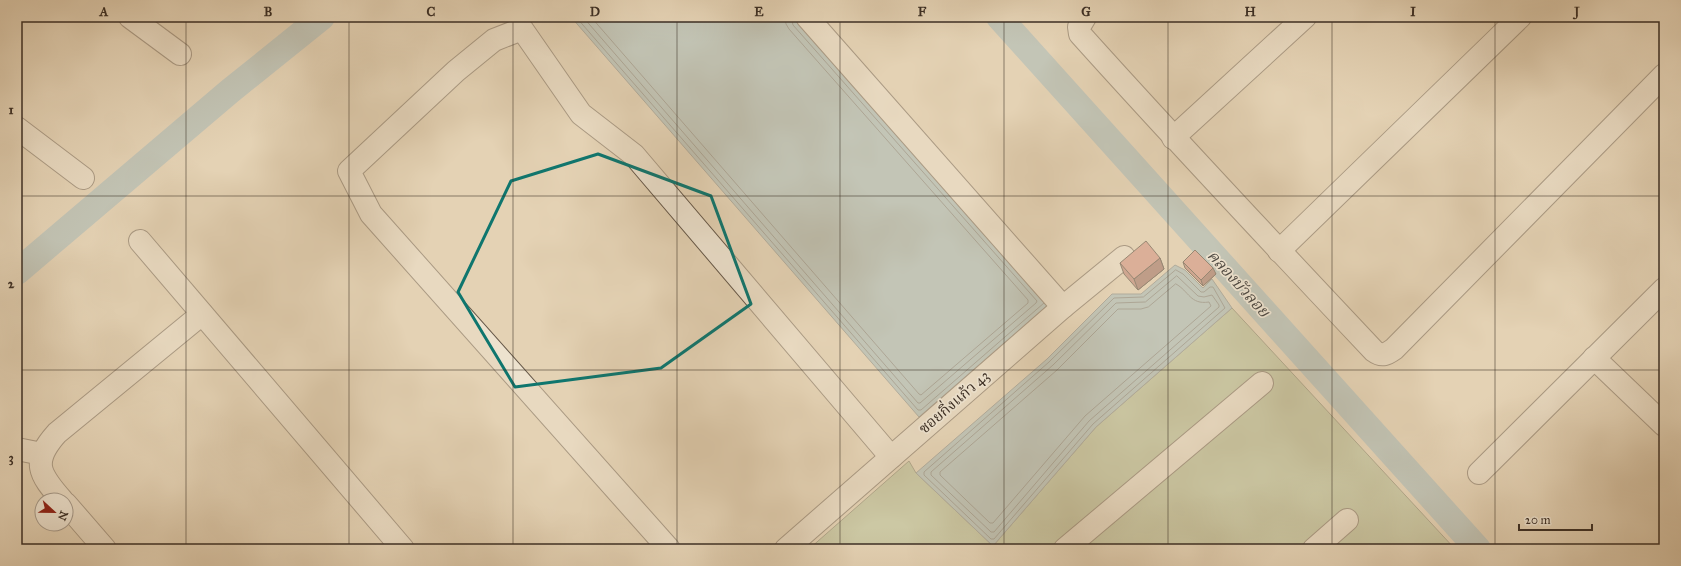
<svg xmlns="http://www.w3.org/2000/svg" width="1681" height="566" font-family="'IM FELL Great Primer','Noto Serif Thai',serif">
<rect width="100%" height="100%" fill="#e4d2b4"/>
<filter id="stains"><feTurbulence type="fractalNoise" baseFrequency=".005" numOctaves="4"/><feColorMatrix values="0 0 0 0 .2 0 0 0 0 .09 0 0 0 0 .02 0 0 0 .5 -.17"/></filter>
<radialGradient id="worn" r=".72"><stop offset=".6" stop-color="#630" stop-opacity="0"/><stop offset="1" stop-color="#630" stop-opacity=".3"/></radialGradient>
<path fill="#afbd91" stroke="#76765b" d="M1232,308L1455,549H809L909,461L916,473L993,546L1096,427Z"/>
<g fill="#9bb5b9" stroke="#757f7e">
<path d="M571,17H798L1050,303L919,417Z"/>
<path d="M1175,265L1185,270L1203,288L1212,279L1232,308L1096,427L993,546L916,473L1047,359L1112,294H1141Z"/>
</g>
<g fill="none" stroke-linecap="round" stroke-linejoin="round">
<g stroke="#6c726f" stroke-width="1">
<path d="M576,17L918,410H921L1044,303"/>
<path d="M583,17L918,403H920L1036,303L1037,301L793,25L791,17"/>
<path d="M591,17L919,394L921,395L1028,303V300L789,29L786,24L785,17"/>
<path d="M1176,270L1183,274L1201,292H1204L1210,287H1213L1225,308L1093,424L994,539H991L924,475V472L1049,362L1114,298L1143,297Z"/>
<path d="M1177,276L1198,296L1204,297L1212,295L1219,305V307L1089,421L994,532H991L931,475V472L1053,365L1116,303L1145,302Z"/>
<path d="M1176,284C1189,291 1190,305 1209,302L1211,306L1085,416L993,523H990L940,475V472L1057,370L1118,309H1141L1148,307Z"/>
</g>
<g stroke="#9bb5b9" stroke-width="26">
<path d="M999,17L1478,549"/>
<path d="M17,272L230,91L322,17"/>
</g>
<g stroke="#665849" stroke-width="24">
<g id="minor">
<path d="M130,17L180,54"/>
<path d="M807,17L1063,307"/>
<path d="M1085,17L1079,27L1080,34C1176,141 1275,246 1374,351C1382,357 1387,354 1394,349L1664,75"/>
<path d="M17,128L83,178"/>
<path d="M1173,138L1305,17"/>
<path d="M140,241L403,549"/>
<path d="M1279,251L1520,17"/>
<path d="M1594,358L1664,425"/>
<path d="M17,449L42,454"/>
<path d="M1479,473L1664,289"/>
<path d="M62,500C39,474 31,462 57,433L202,314"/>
<path d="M66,504L105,549"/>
<path d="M669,549L371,214L349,171L456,71L494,40L522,29L581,114L634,155L891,457"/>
<path d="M786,549L1063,307L1124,257"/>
<path d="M1065,549L1262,383"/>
<path d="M1314,549L1347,520"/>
</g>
</g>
<use href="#minor" stroke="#ede2ce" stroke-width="22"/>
</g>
<g fill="#b47265" stroke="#3c2f25">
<path d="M1160,258L1164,269L1138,290L1124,274L1120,263Z"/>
<path d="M1183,262L1216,274L1203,286L1185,268Z"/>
</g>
<g fill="#925d53" stroke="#3c2f25">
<path d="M1160,258L1164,269L1138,290L1134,279Z"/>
<path d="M1213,268L1216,274L1203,286L1201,280Z"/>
</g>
<g fill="#d18576" stroke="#3c2f25">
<path d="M1146,241L1160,258L1134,279L1120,263Z"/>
<path d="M1195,250L1213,268L1201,280L1183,262Z"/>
</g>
<path d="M0 0H1681V566H0ZM598,154L711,196L751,304L661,368L515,387L458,292L511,181Z" fill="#e4d2b4" fill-opacity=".55" fill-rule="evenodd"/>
<path fill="none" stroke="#0f766e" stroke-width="3" stroke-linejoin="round" d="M598,154L711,196L751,304L661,368L515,387L458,292L511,181Z"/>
<path fill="none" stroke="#3c2f25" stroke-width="1" stroke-opacity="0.55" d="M186,17V549M349,17V549M513,17V549M677,17V549M840,17V549M1004,17V549M1168,17V549M1332,17V549M1495,17V549M17,196H1664M17,370H1664"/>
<g text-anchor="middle" stroke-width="3.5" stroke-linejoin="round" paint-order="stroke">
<g font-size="15" fill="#3c2f25" stroke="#ede2ce">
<text transform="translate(954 402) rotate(-41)" y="5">ซอยกิ่งแก้ว 43</text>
</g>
<g font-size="16" font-style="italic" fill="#4f4a43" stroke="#ede2ce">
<text transform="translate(1239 283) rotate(48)" y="6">คลองบัวลอย</text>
</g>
</g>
<rect width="1681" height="566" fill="none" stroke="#e4d2b4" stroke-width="44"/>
<g transform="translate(54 512) rotate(112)"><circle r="19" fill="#ede2ce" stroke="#a69a8a"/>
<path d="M0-3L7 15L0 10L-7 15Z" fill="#8f2418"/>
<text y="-6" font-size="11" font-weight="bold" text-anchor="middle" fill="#3c2f25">N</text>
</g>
<path d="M1519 524v6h73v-6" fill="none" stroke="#3c2f25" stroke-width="2"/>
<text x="1525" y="524" font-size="12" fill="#3c2f25" stroke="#ede2ce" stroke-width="3" paint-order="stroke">20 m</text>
<rect x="22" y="22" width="1637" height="522" fill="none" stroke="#3c2f25" stroke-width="1.5"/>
<g font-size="13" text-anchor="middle" font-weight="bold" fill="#3c2f25">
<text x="104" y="16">A</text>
<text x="268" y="16">B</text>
<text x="431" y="16">C</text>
<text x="595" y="16">D</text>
<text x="759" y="16">E</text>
<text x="922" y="16">F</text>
<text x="1086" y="16">G</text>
<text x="1250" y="16">H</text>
<text x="1413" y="16">I</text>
<text x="1577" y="16">J</text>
<text x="11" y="114">1</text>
<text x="11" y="288">2</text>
<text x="11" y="462">3</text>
</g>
<rect width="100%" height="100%" filter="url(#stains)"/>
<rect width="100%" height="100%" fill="url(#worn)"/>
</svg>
